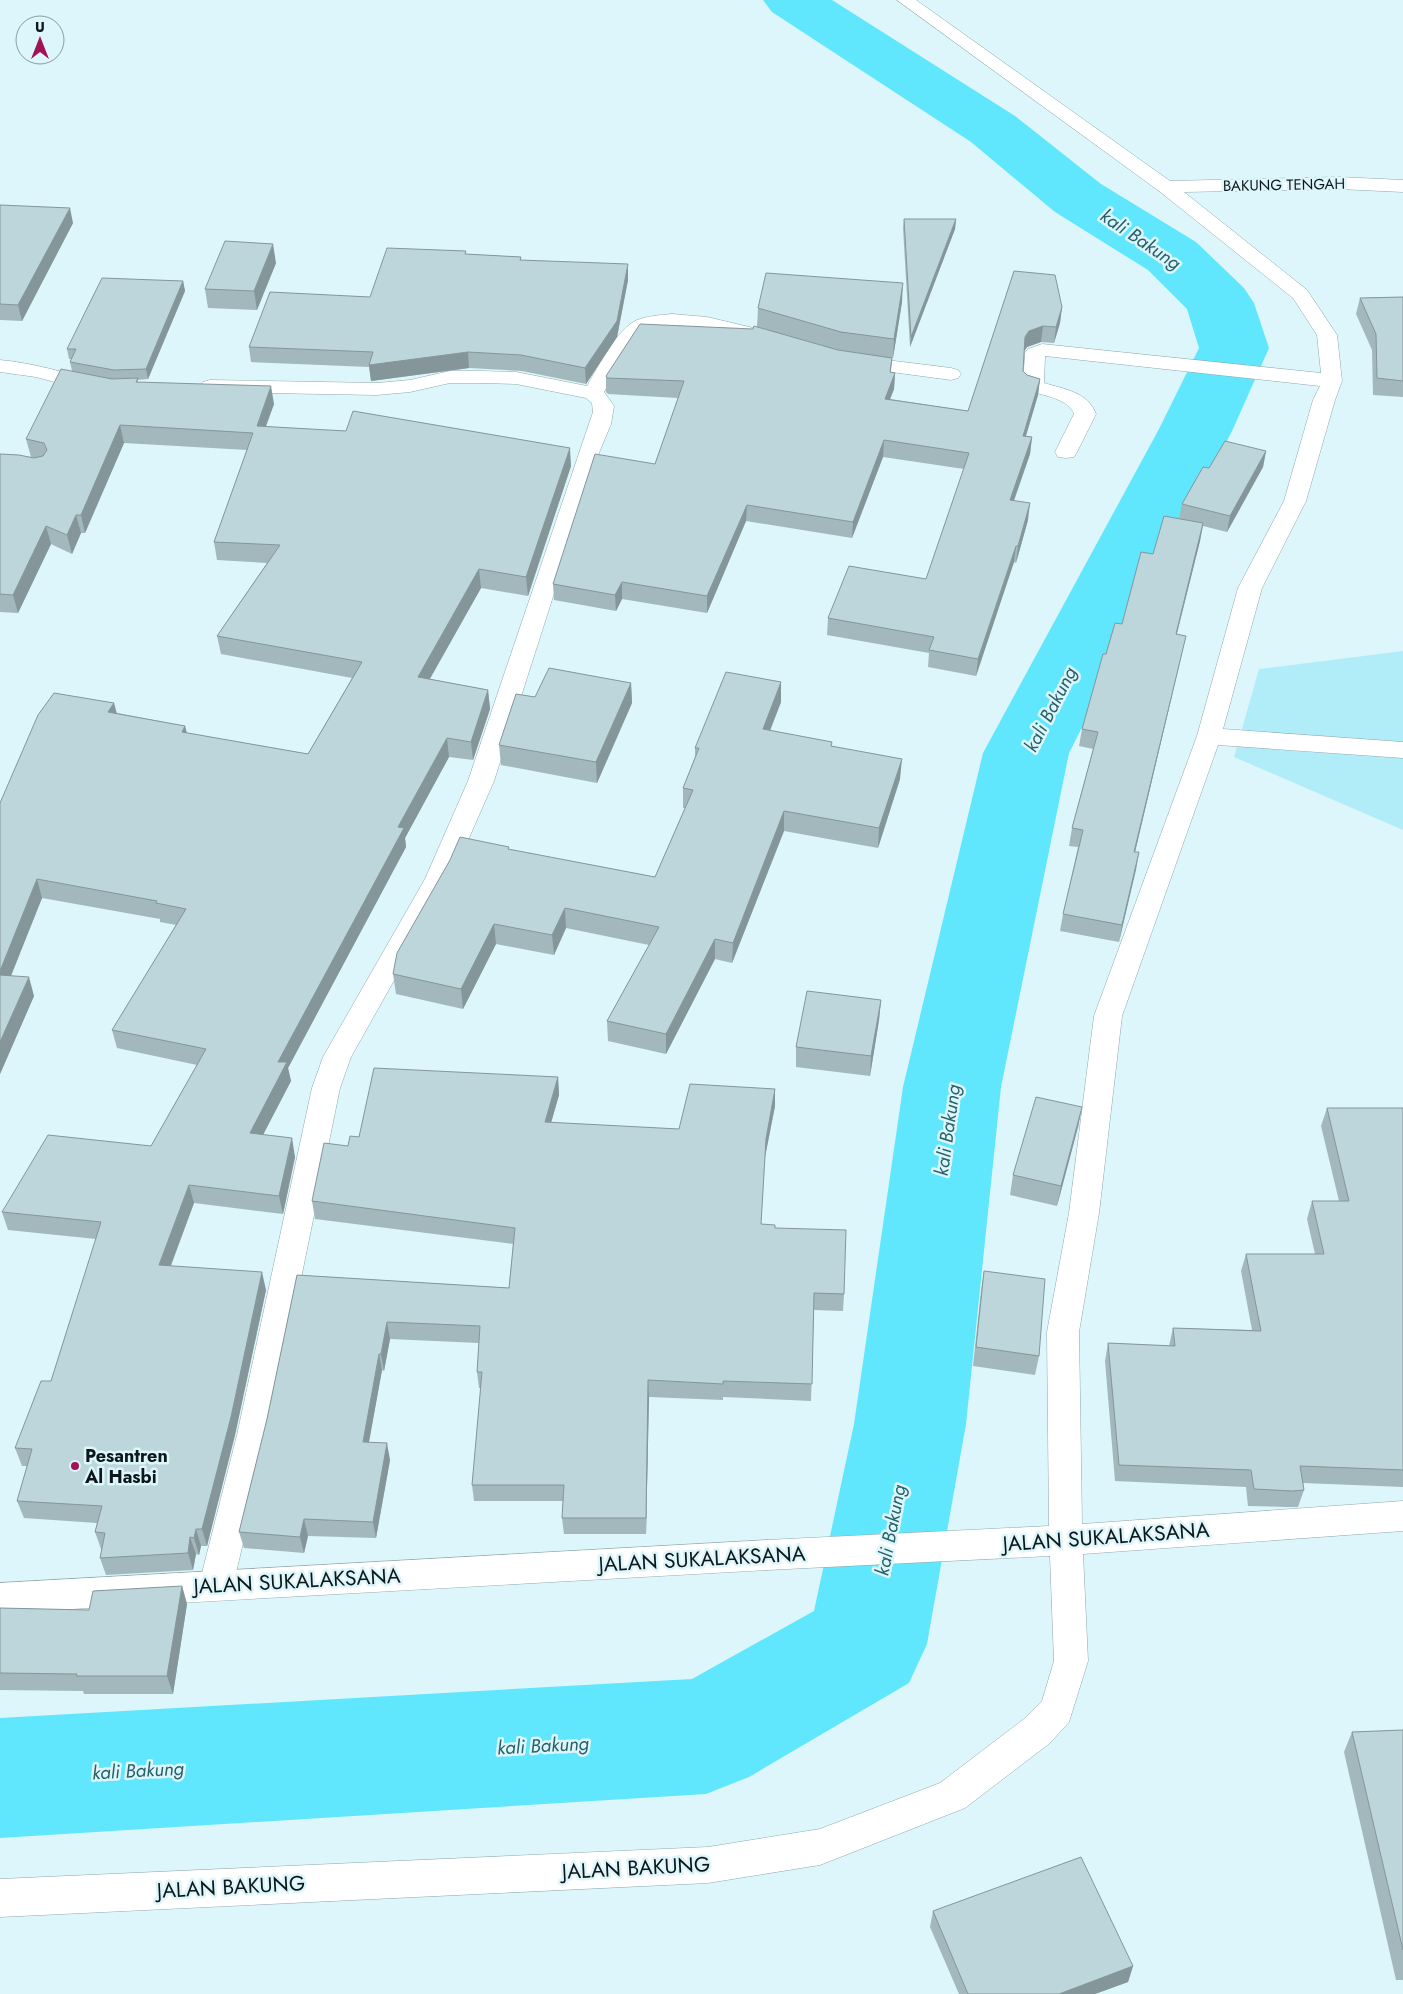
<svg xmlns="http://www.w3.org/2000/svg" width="1403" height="1994" font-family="Jost,sans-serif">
<rect width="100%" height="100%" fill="#dcf6fb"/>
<path fill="#b1edf8" d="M1403,651V830L1234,757L1259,669Z"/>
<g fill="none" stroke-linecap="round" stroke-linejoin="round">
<path fill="#60e7fd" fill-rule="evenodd" d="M763,0H832L1015,116L1101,184L1196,242L1244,288L1254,303L1269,348L1233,429L1069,753L1001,1087L966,1424L927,1644L909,1683L749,1777L706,1794L0,1838V1718L692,1679L814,1611L854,1424L903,1087L983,753L1159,429L1199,348L1187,309L1148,270L1055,212L971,142L772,12Z"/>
<g stroke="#8fa8ac" stroke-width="1">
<g id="minor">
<path d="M897,0H916L1170,181L1339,177L1403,180V192L1339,189L1184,192L1307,290L1337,335L1342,381L1335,400L1306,501L1262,588L1223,729L1403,742V758L1218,745L1122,1016L1099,1213L1079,1332L1082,1524L1403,1501V1531L1083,1554L1088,1661L1069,1722L1050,1743L965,1808L820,1865L708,1883L0,1917V1879L708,1847L820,1829L940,1783L1024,1719L1042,1701L1054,1661L1050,1556L767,1570L755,1566L750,1555L755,1544L767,1540L1049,1526L1047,1332L1069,1213L1094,1016L1197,736L1238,588L1284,501L1313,400L1320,386L1045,356L1044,383C1064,389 1088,392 1096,414L1077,452L1074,457L1066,458L1058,457L1055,452L1074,414C1069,398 1040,395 1026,390L1023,386L1025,353L1028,349L1042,344L1321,373L1317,335L1293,298L1159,191Z"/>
<path d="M672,314L707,317L779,334L782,338L779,342L772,344C743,337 670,314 645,333C627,347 616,372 604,392L614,406L611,424L599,453L494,781L451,879L351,1057L340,1088L269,1435L233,1585L228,1596L216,1600L204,1596L199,1585L237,1435L312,1088L323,1057L425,879L468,781L593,412L592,403L586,398L516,384L480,383H450L410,392L377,395L210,392L203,390L200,386L203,382L210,380L377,383L410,380L450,371H480L516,372L587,386C598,367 617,329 637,320C648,316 660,315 672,314Z"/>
<path d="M854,356L951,368L958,370L961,374L958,378L951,380L847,366L844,362L847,358Z"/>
<path d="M0,360C34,363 66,373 99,382L102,386L99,390L92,392L36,377L0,372Z"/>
</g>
</g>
<g stroke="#8fa8ac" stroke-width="1">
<path id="tertiary" d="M767,1540L779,1544L784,1555L779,1566L767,1570L0,1613V1583Z"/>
</g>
<use href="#minor" fill="#fff" fill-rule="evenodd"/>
<use href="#tertiary" fill="#fff" fill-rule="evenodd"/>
</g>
<g fill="#a3b8bc">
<path d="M0,205L73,223L22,321L0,320Z"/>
<path d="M904,219H956L955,229L910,347L903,228Z"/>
<path d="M466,254L521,257V260L628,280L617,337L586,384L522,371L469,368L371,381L369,367L251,362L249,347L370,297Z"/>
<path d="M276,263L257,310L208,308L205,289Z"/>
<path d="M1014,271L1062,307L1060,323L1054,343L1041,342L1027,347L1024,351L1023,371L1027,375L1040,379L1038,395L1026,436L1032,437L1030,454L1014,501L1028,520L1016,563L1014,562L976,676L928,667L929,653L827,635L828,618L926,579L964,469L883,457L852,538L746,521L707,613L622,599L616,611L554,600L553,584L655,464L678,398L608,394L606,392V376L753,329L757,327L758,308L902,302L893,358H892L891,372L895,373L894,389L890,399L968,411Z"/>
<path d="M183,281L185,291L148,379L138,380V382L274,404L266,427L571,466L528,596L481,588L430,679L488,690L490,709L473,760L449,757L405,838L406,847L288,1068L291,1081L263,1135L295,1157L283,1214L194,1203L171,1266L266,1290L235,1435L207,1546H201L199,1555L196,1554L193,1570L106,1575L100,1558L102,1549H101L95,1532L97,1523L24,1518L17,1501L27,1466H22L15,1448L51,1381L96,1239L8,1230L2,1212L151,1146L197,1065L117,1048L112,1030L176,925L160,922V919L42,898L11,976L34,996L0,1074V803L114,703L117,713L185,726L187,733L308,754L352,678L221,654L217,636L267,563L217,560L214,542L247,450L124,443L85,533H81L72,554L51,544L18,613L0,612V454L31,457L26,439L72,371L70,362L72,359H69L67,349Z"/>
<path d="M1403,297V397L1373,395L1372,350L1356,314L1360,298Z"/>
<path d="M1266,451L1263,467L1227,532L1203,526L1200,541L1177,634L1182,653L1135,852H1139L1119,942L1060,931L1063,914L1078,847L1069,846L1072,828L1093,749L1079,746L1082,729L1106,654L1122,624L1153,554L1179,519L1182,504L1209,468Z"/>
<path d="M631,683L632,703L597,783L501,765L499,745L535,697Z"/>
<path d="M781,702L770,730L832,746L900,779L878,848L784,831L732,963L715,959L666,1054L608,1041L607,1021L649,945L566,928L554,955L496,944L463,1009L396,994L393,974L510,850L655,877L685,808H683V788L695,757V748Z"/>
<path d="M881,1000L879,1020L870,1076L796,1067V1047Z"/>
<path d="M558,1077L559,1095L551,1123L679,1129L775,1089V1106L765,1157L761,1224L775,1228L844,1294L843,1311L814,1310L811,1401L723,1397V1400L649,1397L646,1534H564L562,1518L563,1501H474L472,1485L481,1388H479L477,1372L479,1343L390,1339L384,1371L382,1370L369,1442L390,1460L376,1538L308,1536L304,1553L244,1548L239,1532L267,1419L297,1275L509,1288L513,1244L315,1219L312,1201L348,1146L359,1137Z"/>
<path d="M1082,1107L1078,1127L1057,1206L1010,1195L1013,1175Z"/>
<path d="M1327,1108H1403V1487L1303,1483L1304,1490L1298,1507H1287L1248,1506L1246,1487L1115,1481L1105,1361L1108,1343L1169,1346L1173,1328L1252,1330L1241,1271L1246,1254H1315L1307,1219L1312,1201H1339L1321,1126Z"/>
<path d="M984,1271L1039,1356L1035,1375L973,1366L981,1291Z"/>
<path d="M182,1586L187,1604L173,1694H84L83,1691L0,1690V1608L89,1610Z"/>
<path d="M1403,1730V1980H1396L1344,1752L1352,1732Z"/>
<path d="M933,1911L1133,1966L1128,1982L1095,1994H959L930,1927Z"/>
</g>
<g fill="#849699">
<path d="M70,208L73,223L22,321L18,305Z"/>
<path d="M956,219L955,229L910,347L911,337Z"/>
<path d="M273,244L276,263L257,310L254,291Z"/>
<path d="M628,264V280L617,337L586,384L585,368Z"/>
<path d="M183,281L185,291L148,379L146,369Z"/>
<path d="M903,283L902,302L893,358L894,339Z"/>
<path d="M1062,307L1060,323L1054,343L1056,327Z"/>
<path d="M1043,326L1041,342L1027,347L1023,353L1025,337L1029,331Z"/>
<path d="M468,352L469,368L371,381L369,365Z"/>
<path d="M895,373L894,389L884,415L885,399Z"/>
<path d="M1040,379L1038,395L1021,452L1023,436Z"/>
<path d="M271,386L274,404L259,444L257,426Z"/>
<path d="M120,425L124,443L85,533L81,515Z"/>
<path d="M1032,437L1030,454L1008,517L1010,500Z"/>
<path d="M884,440L883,457L852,538L853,522Z"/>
<path d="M570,448L571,466L528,596L526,577Z"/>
<path d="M1266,451L1263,467L1227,532L1230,516Z"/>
<path d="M1030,503L1028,520L1016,563L1018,546Z"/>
<path d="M747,505L746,521L707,613V596Z"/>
<path d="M76,515L81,533L72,554L67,535Z"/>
<path d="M1203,523L1200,541L1172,652L1176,634Z"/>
<path d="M46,526L51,544L18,613L13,595Z"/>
<path d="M1016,546L1014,562L976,676L978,659Z"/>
<path d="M479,569L481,588L420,696L418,677Z"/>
<path d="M622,582V599L616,611L615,595Z"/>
<path d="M1186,636L1182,653L1131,869L1134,852Z"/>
<path d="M781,682V702L763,749V729Z"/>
<path d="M631,683L632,703L597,783L596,762Z"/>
<path d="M488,690L490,709L473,760L471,742Z"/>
<path d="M114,703L118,721L108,712Z"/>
<path d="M185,726L189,744L182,732Z"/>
<path d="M447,738L449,757L405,838L406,847L288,1068L291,1081L254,1152L250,1133L278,1062L398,827Z"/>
<path d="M902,759L900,779L878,848L879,828Z"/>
<path d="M784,811V831L732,963L733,943Z"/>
<path d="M1139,852L1136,870L1119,942L1122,925Z"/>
<path d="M37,879L42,898L4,993L0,979V971Z"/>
<path d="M565,908L566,928L554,955L552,935Z"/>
<path d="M494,924L496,944L463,1009L461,989Z"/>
<path d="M715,939V959L666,1054V1034Z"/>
<path d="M29,977L34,996L0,1074V1042Z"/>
<path d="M881,1000L879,1020L870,1076L871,1056Z"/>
<path d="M558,1077L559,1095L546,1140L545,1122Z"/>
<path d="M775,1089V1106L765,1157L760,1241L766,1139Z"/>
<path d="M1082,1107L1078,1127L1057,1206L1061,1186Z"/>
<path d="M292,1138L295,1157L283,1214L279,1196Z"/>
<path d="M189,1185L194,1203L164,1283L159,1265Z"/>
<path d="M262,1272L266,1290L235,1435L207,1546L202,1529Z"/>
<path d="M387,1322L390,1339L384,1371L381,1354Z"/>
<path d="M379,1354L382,1370L366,1458L363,1442Z"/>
<path d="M648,1380L649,1397L646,1534V1518Z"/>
<path d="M387,1443L390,1460L376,1538L373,1522Z"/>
<path d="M304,1519L308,1536L304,1553L300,1537Z"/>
<path d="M196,1529L201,1546L199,1555L194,1538Z"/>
<path d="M190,1537L196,1554L193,1570L188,1553Z"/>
<path d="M182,1586L187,1604L173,1694L167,1676Z"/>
<path d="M1133,1966L1128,1982L1095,1994H1059Z"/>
</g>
<g fill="#bdd6db" stroke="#849699">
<path d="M0,205L70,208L18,305L0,304Z"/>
<path d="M904,219H956L911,337Z"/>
<path d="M225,241L273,244L254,291L205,289Z"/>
<path d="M387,248L466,251L465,254L521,257L520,260L628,264L617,321L585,368L521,355L468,352L369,365L373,352L249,347L270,292L370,297Z"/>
<path d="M1014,271L1055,275L1062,307L1056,327L1043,326L1029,331L1025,337L1023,371L1027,375L1040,379L1023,436L1032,437L1010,500L1030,503L1018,546H1016L978,659L929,650L934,637L828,618L849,566L926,579L969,453L884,440L853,522L747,505L707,596L622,582L615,595L553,584L595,454L655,464L684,381L607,378L606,376L640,324L753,329L754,326L838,350L892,358L890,372L895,373L885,399L968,411Z"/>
<path d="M766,273L903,283L894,339L841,332L758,308Z"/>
<path d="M102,278L183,281L146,369L114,370L70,362L76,349H67Z"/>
<path d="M1403,297V381L1377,378L1376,334L1360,298Z"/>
<path d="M61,369L112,379L138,378L136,382L271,386L257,426L346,431L353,411L570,448L526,577L479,569L418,677L488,690L471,742L447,738L398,827L404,828L278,1062H287L250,1133L292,1138L279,1196L189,1185L159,1265L262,1272L231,1417L202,1529H196L194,1538L190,1537L188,1553L100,1558L105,1533L95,1532L102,1506L17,1501L32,1449L15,1448L41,1381H51L101,1222L2,1212L48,1135L151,1146L206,1049L112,1030L186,909L156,903L157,901L37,879L0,971V803L38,715L54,693L114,703L108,712L185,726L182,732L308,754L362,662L217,636L280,545L214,542L253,433L120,425L81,515H76L67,535L46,526L13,595L0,594V454L19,455L34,458L43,456L47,450L44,443L26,439Z"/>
<path d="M1225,441L1266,451L1230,516L1182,504L1203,467L1209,468Z"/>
<path d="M1164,516L1203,523L1176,634L1186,636L1134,852H1139L1122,925L1063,914L1083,830L1072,828L1098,732L1082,729L1103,654H1106L1115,623L1122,624L1141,552L1153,554Z"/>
<path d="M549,668L631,683L596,762L499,745L516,694L535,697Z"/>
<path d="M726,672L781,682L763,729L832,742L831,746L902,759L879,828L784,811L733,943L715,939L666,1034L607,1021L659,927L565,908L552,935L494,924L461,989L393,974L397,953L450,860L460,837L509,847L508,849L655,877L693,790L683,788L699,748H695Z"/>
<path d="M0,975L29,977L0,1042Z"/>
<path d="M807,991L881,1000L871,1056L796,1047Z"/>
<path d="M374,1068L558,1077L545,1122L679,1129L690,1084L775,1089L766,1139L761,1224L775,1225V1228L846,1230L844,1294L814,1293L812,1384L723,1381V1384L648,1380L646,1518H562L564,1485H472L482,1372H477L480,1326L387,1322L381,1354H379L363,1442L387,1443L373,1522L304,1519L300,1537L239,1532L267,1419L297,1275L509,1288L515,1228L312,1201L324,1143L348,1146L350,1136L359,1137Z"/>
<path d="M1036,1097L1082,1107L1061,1186L1013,1175Z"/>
<path d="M1327,1108H1403V1470L1300,1466L1304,1490L1293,1491L1254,1489L1251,1470L1119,1465L1108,1343L1175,1346L1173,1328L1261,1331L1246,1254H1324L1312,1201H1349Z"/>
<path d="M984,1271L1045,1279L1039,1356L976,1347Z"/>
<path d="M182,1586L167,1676H76L77,1674L0,1673V1608L89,1610L93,1591Z"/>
<path d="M1403,1730V1950L1352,1732Z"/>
<path d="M1081,1857L1133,1966L1059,1994H968L933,1911Z"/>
</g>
<circle fill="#a21256" stroke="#dcf6fb" stroke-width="2" cx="75" cy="1466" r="5"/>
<g text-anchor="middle" stroke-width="5" stroke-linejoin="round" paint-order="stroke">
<g font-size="15" fill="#0e1719" stroke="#dcf6fb">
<text transform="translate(1284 185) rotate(-1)" y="5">BAKUNG TENGAH</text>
</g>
<g font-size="18" font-weight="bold" fill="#0e1719" stroke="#dcf6fb" text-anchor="start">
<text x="85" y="1462">Pesantren<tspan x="85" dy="21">Al Hasbi</tspan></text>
</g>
<g font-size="19" font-style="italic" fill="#276069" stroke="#dcf6fb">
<text transform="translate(1141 239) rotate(34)" y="7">kali Bakung</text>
<text transform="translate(1050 709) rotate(-63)" y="7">kali Bakung</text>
<text transform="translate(947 1130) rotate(-82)" y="7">kali Bakung</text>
<text transform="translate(890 1530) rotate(-79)" y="7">kali Bakung</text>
<text transform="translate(543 1745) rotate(-3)" y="7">kali Bakung</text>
<text transform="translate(138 1770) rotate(-3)" y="7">kali Bakung</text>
</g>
<g font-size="21" fill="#0e1719" stroke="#dcf6fb">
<text transform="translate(1106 1537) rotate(-4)" y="7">JALAN SUKALAKSANA</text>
<text transform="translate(702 1559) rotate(-3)" y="7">JALAN SUKALAKSANA</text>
<text transform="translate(297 1581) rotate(-3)" y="7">JALAN SUKALAKSANA</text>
<text transform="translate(636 1868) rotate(-3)" y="7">JALAN BAKUNG</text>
<text transform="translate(231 1887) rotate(-3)" y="7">JALAN BAKUNG</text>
</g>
</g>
<g transform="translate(40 40)"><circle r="24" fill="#dcf6fb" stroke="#8a9da1"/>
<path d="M0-4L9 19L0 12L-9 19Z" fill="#a21256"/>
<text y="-8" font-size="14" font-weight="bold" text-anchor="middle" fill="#0e1719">U</text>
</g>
</svg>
